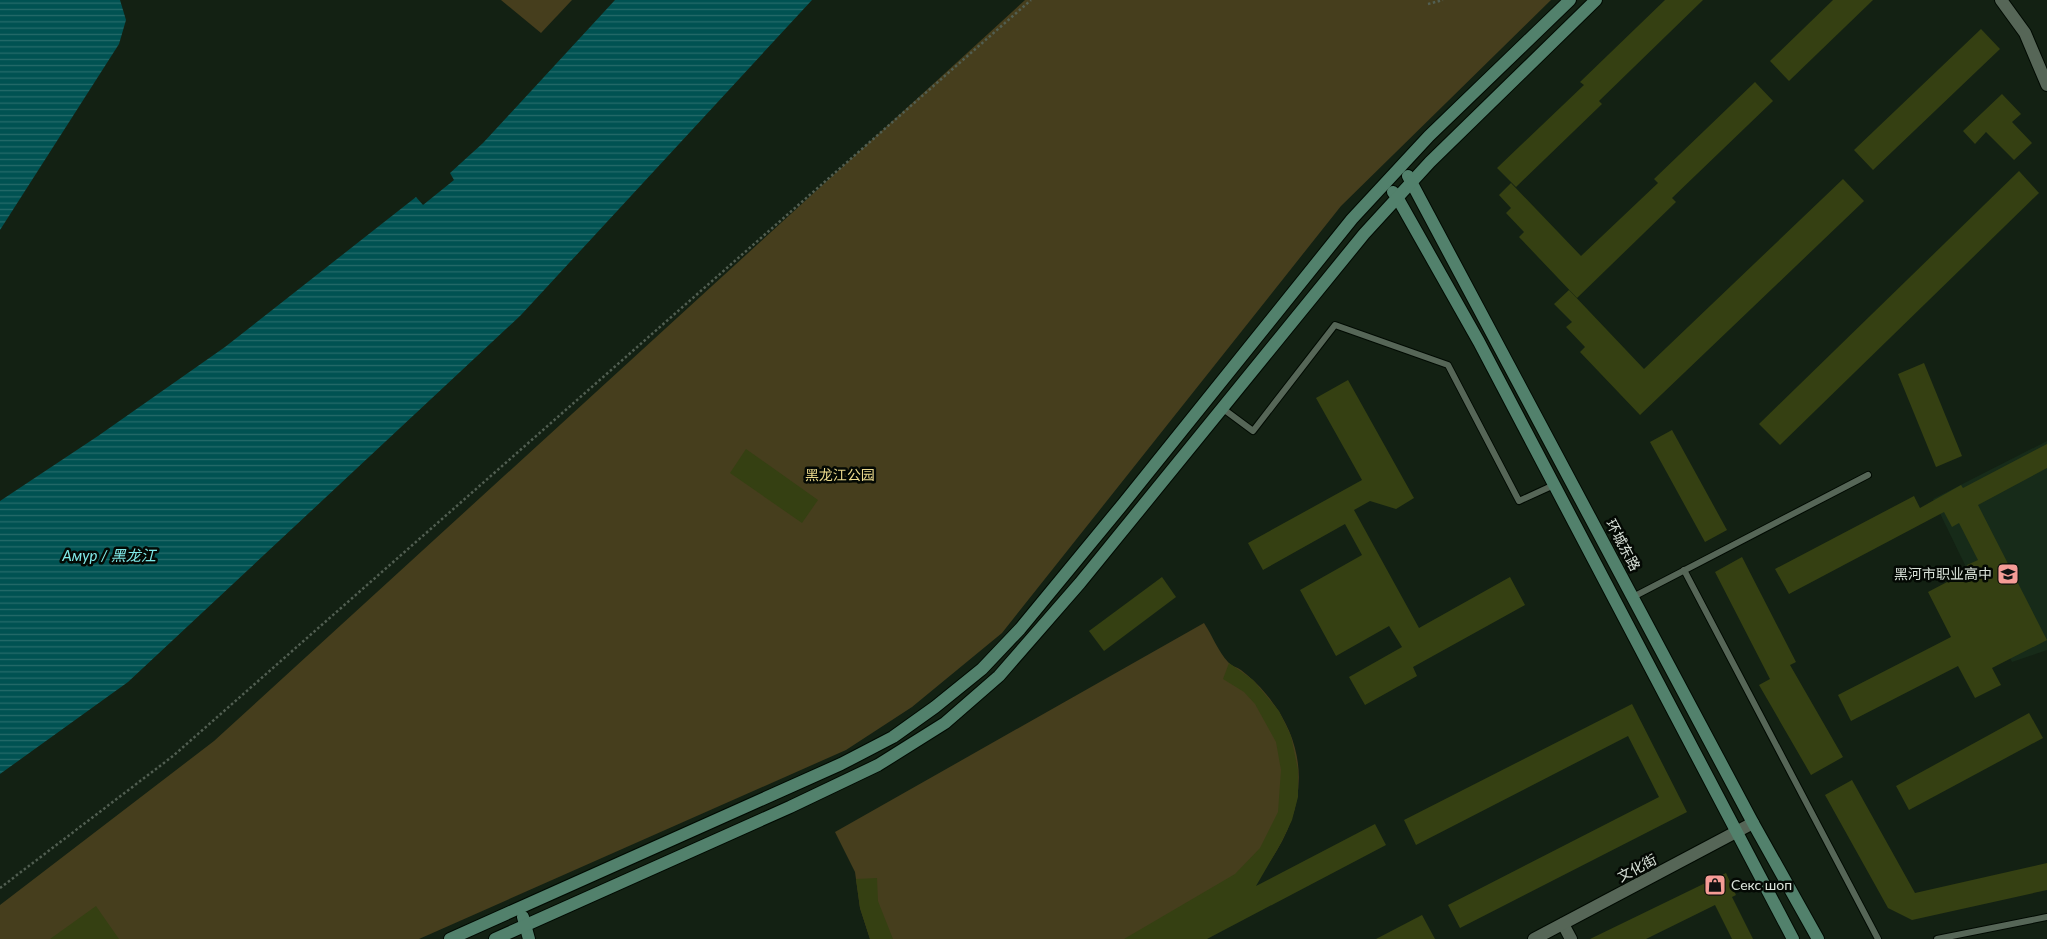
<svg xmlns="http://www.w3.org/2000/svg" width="2047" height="939" font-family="Lato,'Noto Sans SC',sans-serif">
<defs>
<pattern id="water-rules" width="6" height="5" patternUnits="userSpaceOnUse" patternTransform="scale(1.25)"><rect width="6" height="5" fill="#005252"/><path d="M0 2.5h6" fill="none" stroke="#256b6a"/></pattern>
</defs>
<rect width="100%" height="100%" fill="#132113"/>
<path fill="#172b19" d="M2047,441V650L2012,662L1933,499Z"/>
<g fill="#463e1d">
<path d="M501,0H572L541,33Z"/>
<path d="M1025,0H1551L1341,206L1002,633L912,707L846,750L419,939H0V905L214,741Z"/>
<path d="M1204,623C1212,635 1218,651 1228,662C1231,666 1237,667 1241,670C1250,677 1259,685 1266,694C1316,754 1305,819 1259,876L1154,939H870L860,908L855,872L835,832Z"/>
</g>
<g fill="url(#water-rules)">
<path d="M0,0H120L126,20L119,44L0,230Z"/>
<path d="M615,0H812L521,315L128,682L0,774V501L98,436L225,347L416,197L423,205L454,180L450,173L483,143Z"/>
</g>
<g fill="#354012">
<path d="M1665,0H1703L1599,101L1602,104L1516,187L1497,168L1584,85L1580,82Z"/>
<path d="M1833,0H1873L1789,81L1770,61Z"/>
<path d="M1981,29L2000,49L1873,170L1854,150Z"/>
<path d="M1755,82L1773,101L1672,198L1676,202L1577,298L1519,237L1524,232L1506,213L1511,208L1499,195L1511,183L1581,256L1658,183L1654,179Z"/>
<path d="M2002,94L2021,114L2012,122L2032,143L2014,160L1986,132L1975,144L1963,131Z"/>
<path d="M2019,171L2039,193L1780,445L1759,424Z"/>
<path d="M1843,179L1864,201L1640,415L1580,352L1585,347L1566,327L1572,322L1554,304L1569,290L1644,369Z"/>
<path d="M1924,363L1962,456L1936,467L1898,374Z"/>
<path d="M1348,380L1414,498L1396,509L1370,501L1354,510L1419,628L1510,577L1525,605L1413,667L1417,676L1365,705L1349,677L1402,647L1389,626L1336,656L1300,590L1362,555L1345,524L1263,570L1248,543L1362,480L1316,398Z"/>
<path d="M1672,430L1727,530L1705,542L1650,442Z"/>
<path d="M2047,444V468L1978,505L2047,640L1992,668L2001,685L1975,698L1958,666L1851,721L1838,695L1951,637L1928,592L1970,570L1967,565L1978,560L1959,523L1952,527L1944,512L1789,594L1775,569L1914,496L1920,508L1961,485L1963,488Z"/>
<path d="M746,449L818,500L802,523L730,473Z"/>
<path d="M1742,557L1796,662L1790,665L1843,757L1811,775L1759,685L1770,679L1715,572Z"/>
<path d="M1162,577L1176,597L1104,651L1089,631Z"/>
<path d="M1229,663L1253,680L1279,711L1291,736L1298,770V797L1292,820L1281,843L1256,886L1375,824L1386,845L1207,939H1124L1235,874L1260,848L1278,812L1281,770L1276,742L1255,704L1244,692L1223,679Z"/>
<path d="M1632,704L1687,812L1460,928L1448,905L1659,797L1628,736L1416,845L1404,820Z"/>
<path d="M2029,713L2043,738L1909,810L1896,786Z"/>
<path d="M1852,780L1915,893L2047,863V890L1912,920L1888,908L1825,795Z"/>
<path d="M1726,873L1736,895L1732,897L1753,939H1732L1715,905L1646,939H1590Z"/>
<path d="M877,878L878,901L893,939H870L860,908L856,879Z"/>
<path d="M96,906L119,939H50Z"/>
<path d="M1422,915L1435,939H1376Z"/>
</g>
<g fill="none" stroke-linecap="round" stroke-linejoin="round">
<g stroke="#010a02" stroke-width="8">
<g id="lane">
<path d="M1222,408L1253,431L1335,325L1448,365L1519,501L1554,485"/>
<path d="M1684,570L1878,939"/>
<path d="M1633,597L1868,475"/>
<path d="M1937,939L2047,917"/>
</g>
</g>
<g stroke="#010a02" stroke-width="14">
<g id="street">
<path d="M2001,0L2025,33L2047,85"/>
<path d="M1563,924L1571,939"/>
<path d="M1534,939L1753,823"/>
</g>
</g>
<g stroke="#010a02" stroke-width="14">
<g id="secondary">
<path d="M1408,176L1753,823L1818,939"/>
<path d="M1393,192L1397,197L1479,342L1793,939"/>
<path d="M523,917L529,939"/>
<path d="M450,939L841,764L893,737L935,707L982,669L1020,629L1123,504L1352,219L1429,136L1570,0"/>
<path d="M495,939L790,807L878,765L945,723L999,676L1080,583L1364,234L1430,162L1596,0"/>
</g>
</g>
<g stroke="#525f52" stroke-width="2.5" stroke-dasharray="2.5 2.5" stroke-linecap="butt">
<path d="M1428,4L1443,0"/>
<path d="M0,888L173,756L1031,0"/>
</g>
<use href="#lane" stroke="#566657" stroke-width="6"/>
<use href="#street" stroke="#566657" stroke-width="12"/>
<use href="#secondary" stroke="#52816c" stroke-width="12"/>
</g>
<defs>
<g id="school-square" transform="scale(1.125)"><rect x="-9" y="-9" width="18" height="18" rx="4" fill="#f59c96" stroke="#040904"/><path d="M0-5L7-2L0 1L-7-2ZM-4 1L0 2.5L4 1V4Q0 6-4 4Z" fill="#111"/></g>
<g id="shop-square" transform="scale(1.125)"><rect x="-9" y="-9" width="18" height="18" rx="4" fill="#f59c96" stroke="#040904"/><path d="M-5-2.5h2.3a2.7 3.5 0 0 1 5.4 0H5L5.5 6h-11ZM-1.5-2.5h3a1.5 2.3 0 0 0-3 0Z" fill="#111"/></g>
</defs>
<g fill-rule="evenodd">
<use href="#school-square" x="2008" y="574"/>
<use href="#shop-square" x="1715" y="885"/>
</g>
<g text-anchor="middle" stroke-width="5" stroke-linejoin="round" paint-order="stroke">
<g font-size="14" fill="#ecda8d" stroke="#040904">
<text x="840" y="480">黑龙江公园</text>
</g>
<g font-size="14" fill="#d9e2d9" stroke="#040904">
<text transform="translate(1623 545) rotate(62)" y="5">环城东路</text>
<text transform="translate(1637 868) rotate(-28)" y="5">文化街</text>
</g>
<g font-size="14" fill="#d9e2d9" stroke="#040904" text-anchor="end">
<text x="1992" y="579">黑河市职业高中</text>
<text x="1731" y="890" text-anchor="start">Секс шоп</text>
</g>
<g font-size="15" font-style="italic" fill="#81eae9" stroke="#040904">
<text x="109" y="561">Амур / 黑龙江</text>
</g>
</g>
</svg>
